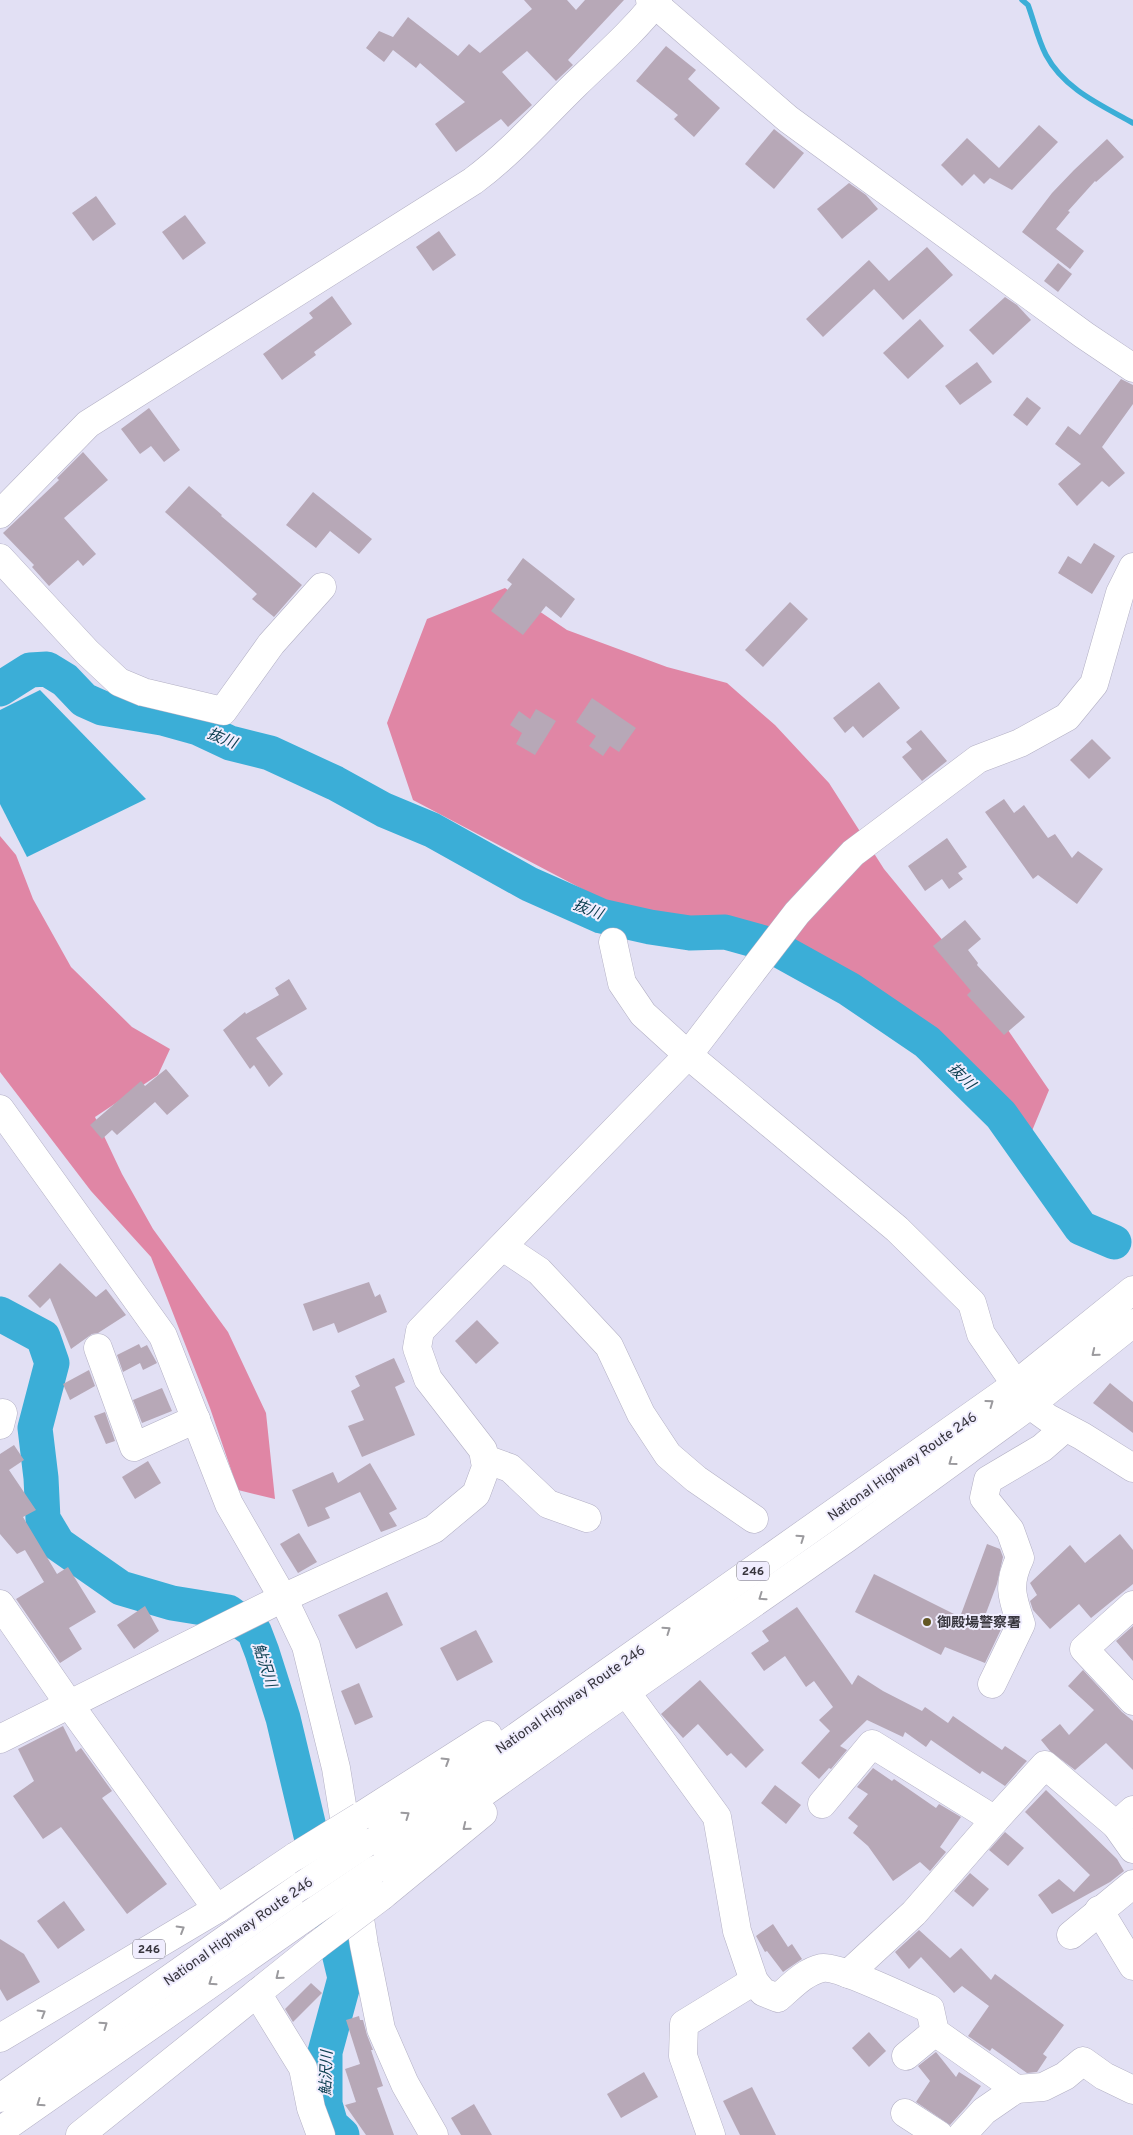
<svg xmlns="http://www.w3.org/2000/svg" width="1133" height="2135" font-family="Overpass,'Noto Sans JP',sans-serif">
<rect width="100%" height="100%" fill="#e2e0f4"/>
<g fill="#e086a5">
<path d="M505,588L567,630L667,667L727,683L775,725L829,783L884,869L967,970L1049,1090L1029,1138L909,1014L731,947L628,913L413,800L387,723L427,619Z"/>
<path d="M0,836L16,855L33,899L71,967L132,1027L170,1049L158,1075L95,1117L122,1174L153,1229L228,1332L266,1413L275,1499L238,1490L210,1408L151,1257L91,1191L0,1072Z"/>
</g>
<path fill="#3baed7" d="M40,690L146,799L27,857L0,804V710Z"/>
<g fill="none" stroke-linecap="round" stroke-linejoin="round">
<path stroke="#3baed7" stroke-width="5.5" d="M1022,0L1028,5C1034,21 1038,40 1046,55C1064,89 1101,105 1133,123"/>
<g stroke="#3baed7" stroke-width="35">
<path d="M0,689L30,670L47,669L65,680L84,700L102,708L162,718L198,728L230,743L270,753L335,783L384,810L432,830L529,884L601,916L650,927L690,933L725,932L768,944L849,989L927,1042L1001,1115L1081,1228L1114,1242"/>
<path d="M0,1314L43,1337L52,1363L35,1428L41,1478L43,1519L58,1544L121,1588L172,1603L228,1612L254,1631L262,1652L283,1718L345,1978L325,2052V2104L331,2125L342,2135"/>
</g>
</g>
<g fill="#b7a8b7">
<path d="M524,0H567L576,10L585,0H624L568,60L573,65L556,81L527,51L502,72L532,105L508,127L501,119L456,152L435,124L465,102L420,63L416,68L393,50L384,62L366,48L379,31L393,37L408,17L458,56L469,44L480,53L532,9Z"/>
<path d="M666,46L696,70L688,79L720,108L694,137L674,119L678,115L636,81Z"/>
<path d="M1039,125L1058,142L1012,190L990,178L984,184L974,174L962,186L941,165L967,138L999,168Z"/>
<path d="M774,129L804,153L774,189L745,164Z"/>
<path d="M1107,139L1124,157L1096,182L1095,181L1068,211L1070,212L1056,229L1084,251L1070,269L1022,232L1052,193L1074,170Z"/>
<path d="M849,183L866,195L878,209L842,239L817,209Z"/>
<path d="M96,196L116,224L93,241L72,213Z"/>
<path d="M185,215L206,243L183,260L162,232Z"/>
<path d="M439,231L456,255L433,271L416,247Z"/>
<path d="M927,247L953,275L903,320L874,289L823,337L806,319L869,260L889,281Z"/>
<path d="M1058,263L1072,274L1058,292L1044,281Z"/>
<path d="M332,296L352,324L314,352L316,355L282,380L263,354L313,318L309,313Z"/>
<path d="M1005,297L1017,305L1031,320L993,355L969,330Z"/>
<path d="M920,319L944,346L908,379L883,353Z"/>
<path d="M977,362L992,382L960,405L945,386Z"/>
<path d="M1121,379L1133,385V404L1102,447L1125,473L1109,487L1102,481L1077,506L1058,484L1081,464L1055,444L1068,426L1080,435Z"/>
<path d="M1027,397L1041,408L1027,426L1013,415Z"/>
<path d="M149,408L180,450L164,462L151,446L140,454L121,429Z"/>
<path d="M83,452L108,480L64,518L96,554L83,566L78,560L49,586L32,567L34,565L3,533L59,480L57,478Z"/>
<path d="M189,486L222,515L221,516L302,585L274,617L252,599L257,594L165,512Z"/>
<path d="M313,492L372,539L359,554L330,531L316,548L286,525Z"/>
<path d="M1094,543L1115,556L1092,594L1058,573L1068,556L1081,564Z"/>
<path d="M523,558L575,599L561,618L546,606L523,635L491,611L512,584L507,580Z"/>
<path d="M790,602L808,619L763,667L745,650Z"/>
<path d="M879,682L900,708L863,738L853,726L845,733L833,718Z"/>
<path d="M592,698L636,728L619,752L610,746L603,756L589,746L596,736L576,722Z"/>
<path d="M536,709L556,721L535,755L516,744L522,733L510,725L519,711L530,719Z"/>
<path d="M921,730L947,761L922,781L902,757L912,749L906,742Z"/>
<path d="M1092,739L1111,758L1089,779L1070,760Z"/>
<path d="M1004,799L1014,813L1024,805L1048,838L1055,834L1072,858L1078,851L1103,869L1077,904L1038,875L1033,879L985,812Z"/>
<path d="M947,838L967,867L958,873L963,879L949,889L942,879L925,891L908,866Z"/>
<path d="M965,920L981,939L968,950L978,963L977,965L1025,1017L1004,1035L967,995L971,991L933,946Z"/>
<path d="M289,979L307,1009L256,1038L283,1074L269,1087L254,1065L250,1069L223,1030L245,1012L246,1014L279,995L275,988Z"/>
<path d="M166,1069L189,1096L167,1115L155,1102L117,1135L112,1130L102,1139L90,1125L141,1081L145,1086Z"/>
<path d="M60,1263L96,1297L106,1289L126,1315L98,1333L92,1334L71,1349L50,1298L40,1308L28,1296Z"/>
<path d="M369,1282L375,1297L380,1294L387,1312L338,1333L334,1323L313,1331L303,1304Z"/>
<path d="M477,1320L499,1343L476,1364L455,1341Z"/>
<path d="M139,1344L141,1348L147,1345L157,1363L143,1370L140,1363L123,1372L117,1355Z"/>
<path d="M394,1358L405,1382L395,1387L415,1435L362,1457L348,1426L364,1420L351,1391L360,1386L355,1376Z"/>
<path d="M89,1370L95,1386L70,1400L63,1384Z"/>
<path d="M1110,1383L1133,1402V1433L1093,1403Z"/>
<path d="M162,1388L172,1411L142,1423L133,1400Z"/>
<path d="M105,1412L115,1441L106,1444L94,1416Z"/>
<path d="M14,1445L24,1460L9,1470L36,1510L23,1517L57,1574L68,1567L96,1612L69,1628L82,1649L60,1663L16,1599L44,1582L25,1550L17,1554L0,1534V1454Z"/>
<path d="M148,1461L161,1483L135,1499L122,1477Z"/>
<path d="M370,1463L397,1509L389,1513L397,1526L381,1532L360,1492L325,1508L330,1518L308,1527L292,1490L333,1472L338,1483Z"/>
<path d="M299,1533L317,1562L298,1573L280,1544Z"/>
<path d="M1120,1534L1133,1550V1584L1091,1618L1079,1604L1050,1629L1033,1610L1030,1601L1037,1595L1030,1583L1070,1545L1085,1563Z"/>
<path d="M987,1544L1000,1549L1003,1557L997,1584L980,1629L991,1618L1004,1623L985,1663L945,1647L941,1655L855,1612L874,1574L960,1617Z"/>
<path d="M387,1592L403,1625L356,1649L338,1615Z"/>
<path d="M145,1606L159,1631L134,1649L117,1625Z"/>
<path d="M797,1607L852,1685L858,1675L883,1691L922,1711L925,1707L948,1723L953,1716L1002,1750L1005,1746L1027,1761L1025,1763L1005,1786L982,1771L980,1774L931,1740L926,1747L905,1732L903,1737L867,1720L840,1746L847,1750L831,1769L829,1768L819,1779L801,1763L830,1731L819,1720L833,1707L814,1681L806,1687L785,1656L764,1671L751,1653L769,1641L762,1631Z"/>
<path d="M1133,1626V1661L1116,1641Z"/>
<path d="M476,1630L493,1662L457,1681L440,1648Z"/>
<path d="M1083,1670L1122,1712L1133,1721V1770L1106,1743L1075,1770L1050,1751L1041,1740L1060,1724L1069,1735L1094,1710L1068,1686Z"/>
<path d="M700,1680L764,1750L746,1768L731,1753L727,1756L698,1724L683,1738L661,1714Z"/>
<path d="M359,1683L373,1717L355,1725L341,1691Z"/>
<path d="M63,1726L76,1752L81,1748L112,1791L102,1798L167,1884L127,1914L61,1827L43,1839L13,1796L34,1781L18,1749Z"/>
<path d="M873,1768L892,1781L894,1779L936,1808L939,1804L961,1817L940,1847L946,1852L930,1871L920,1862L893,1881L868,1846L853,1833L858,1826L848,1818L868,1794L857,1787Z"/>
<path d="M775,1785L801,1805L786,1824L761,1803Z"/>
<path d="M1046,1790L1117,1859L1124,1871L1110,1882L1052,1914L1038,1895L1059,1879L1074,1892L1090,1875L1025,1812Z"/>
<path d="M1005,1832L1024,1848L1008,1866L989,1850Z"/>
<path d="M970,1873L989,1889L973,1907L954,1891Z"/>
<path d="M64,1901L85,1930L58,1949L37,1921Z"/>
<path d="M773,1924L788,1947L792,1944L802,1959L783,1972L767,1951L765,1952L756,1936Z"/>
<path d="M919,1930L950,1958L961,1948L991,1980L995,1974L1064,2025L1043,2054L1047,2057L1037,2072L1027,2073L992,2048L990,2051L968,2036L989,2006L962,1986L954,1993L921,1957L909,1969L895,1952Z"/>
<path d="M0,1939L24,1954L40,1982L7,2001L0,1989Z"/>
<path d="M311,1983L322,1993L293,2022L285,2009Z"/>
<path d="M359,2016L360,2020H363L367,2035L373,2050H371L383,2086L377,2088L394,2135H366L345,2105L356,2102L345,2069L360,2064L346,2020Z"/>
<path d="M869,2032L886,2051L869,2067L852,2048Z"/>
<path d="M936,2052L956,2077L959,2072L981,2086L967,2106L950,2125L916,2102L930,2081L918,2066Z"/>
<path d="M644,2072L658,2097L621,2118L607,2094Z"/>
<path d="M752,2087L776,2135H740L723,2101Z"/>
<path d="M474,2104L492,2135H461L451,2118Z"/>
</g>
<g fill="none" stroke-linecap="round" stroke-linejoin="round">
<g stroke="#b3b0c4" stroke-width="29">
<g id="minor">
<path d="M650,0L788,119L1084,335L1133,368"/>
<path d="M0,514L88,424L473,181C513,151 541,118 576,84C604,57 634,31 658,0"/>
<path d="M0,558L87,652L119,682L143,692L223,711L271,644L322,587"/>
<path d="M613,942L622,983L643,1014L688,1055L897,1229L972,1303L981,1334L1030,1405L1048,1418L1082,1436L1133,1468"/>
<path d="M0,1109L163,1336L229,1504L283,1598L306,1646L336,1768L349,1848"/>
<path d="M503,1247L539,1271L609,1346L641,1414L668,1455L696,1479L754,1519"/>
<path d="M98,1348L134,1447L196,1419"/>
<path d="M0,1425L3,1413"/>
<path d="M485,1459L510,1468L548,1504L587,1518"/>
<path d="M0,1604L69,1704L217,1909"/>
<path d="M1133,1605L1084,1649L1133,1701"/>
<path d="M992,1684L1021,1624C1012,1597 1007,1585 1020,1558L1010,1530L984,1498L988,1480L1042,1448L1065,1428"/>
<path d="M626,1692L717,1817L737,1931L754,1981L763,1992L778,1998C791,1987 804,1972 822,1968C838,1965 911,2001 930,2009L935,2032L1016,2089L984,2111L962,2135"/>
<path d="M0,1739L283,1598L434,1529L476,1494L486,1467L483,1450L428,1379L417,1348L420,1331L688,1055L797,913L853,853L978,759L1020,743L1067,717L1094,684L1120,593L1133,567"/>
<path d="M822,1804L872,1744L995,1820L1045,1765L1116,1825"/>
<path d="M1133,1810L1116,1825L1133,1849"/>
<path d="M356,1893L364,1945L381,2029L405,2084L434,2135"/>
<path d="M1099,1910L1133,1966"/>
<path d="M1071,1935L1133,1884"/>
<path d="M848,1974L914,1913L995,1820"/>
<path d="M257,1993L303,2068L311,2108L321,2135"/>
<path d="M906,2056L935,2032"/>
<path d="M1016,2089L1043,2087L1065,2076L1083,2061L1104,2076L1133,2090"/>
<path d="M905,2113L939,2135"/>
<path d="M711,2135L683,2056L684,2024L754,1981"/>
</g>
</g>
<g stroke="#b3b0c4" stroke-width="29">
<g id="highway">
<path d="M361,1816L488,1735"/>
<path d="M366,1843L1015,1385L1133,1290"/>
<path d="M375,1870L580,1724L847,1538L1030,1405L1133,1323"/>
<path d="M382,1896L483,1813"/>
<path d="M0,2038L217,1909L296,1856"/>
<path d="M0,2098L303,1885"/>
<path d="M0,2131L310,1914"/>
<path d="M80,2135L317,1945"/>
</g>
</g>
<use href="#minor" stroke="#fff" stroke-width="28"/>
<use href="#highway" stroke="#fff" stroke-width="28"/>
<g stroke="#b3b0c4" stroke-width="29" stroke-linecap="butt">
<g id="highway-bridge">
<path d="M296,1856L361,1816"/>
<path d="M303,1885L366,1843"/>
<path d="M310,1914L375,1870"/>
<path d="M317,1945L382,1896"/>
</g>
</g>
<use href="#highway-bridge" stroke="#fff" stroke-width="28"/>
</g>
<defs><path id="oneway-chevron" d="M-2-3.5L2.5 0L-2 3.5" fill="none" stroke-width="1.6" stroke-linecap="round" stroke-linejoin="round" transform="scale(1.25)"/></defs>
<g stroke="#9b9a9e">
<use href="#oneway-chevron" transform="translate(1095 1353) rotate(141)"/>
<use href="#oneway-chevron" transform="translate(990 1403) rotate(-36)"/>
<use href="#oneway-chevron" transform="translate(952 1462) rotate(144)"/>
<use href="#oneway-chevron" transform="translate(801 1538) rotate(-35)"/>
<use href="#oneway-chevron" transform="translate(762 1597) rotate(145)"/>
<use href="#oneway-chevron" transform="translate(667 1630) rotate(-35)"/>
<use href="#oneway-chevron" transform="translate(446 1761) rotate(-32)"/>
<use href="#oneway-chevron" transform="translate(406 1815) rotate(-35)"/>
<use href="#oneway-chevron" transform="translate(466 1827) rotate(141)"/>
<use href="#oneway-chevron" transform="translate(181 1929) rotate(-31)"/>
<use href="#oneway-chevron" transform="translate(279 1976) rotate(141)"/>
<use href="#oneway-chevron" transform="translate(212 1982) rotate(145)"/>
<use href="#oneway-chevron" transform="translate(42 2013) rotate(-31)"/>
<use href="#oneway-chevron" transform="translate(104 2025) rotate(-35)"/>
<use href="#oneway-chevron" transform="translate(40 2103) rotate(145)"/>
</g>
<circle fill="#635724" stroke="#f0edfe" stroke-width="2" cx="927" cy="1622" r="5"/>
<g text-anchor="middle" stroke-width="4" stroke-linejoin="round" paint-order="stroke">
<g fill="#f0edfe" stroke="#6e6c77" stroke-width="1">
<rect x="737" y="1561.5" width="32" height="19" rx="4"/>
<rect x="133" y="1939.5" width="32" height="19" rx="4"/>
</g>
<g font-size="12" font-weight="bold" fill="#37353d">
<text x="753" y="1575">246</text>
<text x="149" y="1953">246</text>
</g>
<g font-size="14" fill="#37353d" stroke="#f0edfe">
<text transform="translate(902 1466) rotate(-35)" y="5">National Highway Route 246</text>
<text transform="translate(570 1699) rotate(-35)" y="5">National Highway Route 246</text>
<text transform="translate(238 1931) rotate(-35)" y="5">National Highway Route 246</text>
</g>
<g font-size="14" font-weight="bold" fill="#37353d" stroke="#f0edfe" text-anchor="start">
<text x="937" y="1627">御殿場警察署</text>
</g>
<g font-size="15" font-style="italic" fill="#0f4052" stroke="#f0edfe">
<text transform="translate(222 738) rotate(22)" y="5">抜川</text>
<text transform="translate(588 909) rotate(21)" y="5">抜川</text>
<text transform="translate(962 1076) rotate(45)" y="5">抜川</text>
<text transform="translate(265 1665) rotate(72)" y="5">鮎沢川</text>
<text transform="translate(326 2073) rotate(-88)" y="5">鮎沢川</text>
</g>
</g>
</svg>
